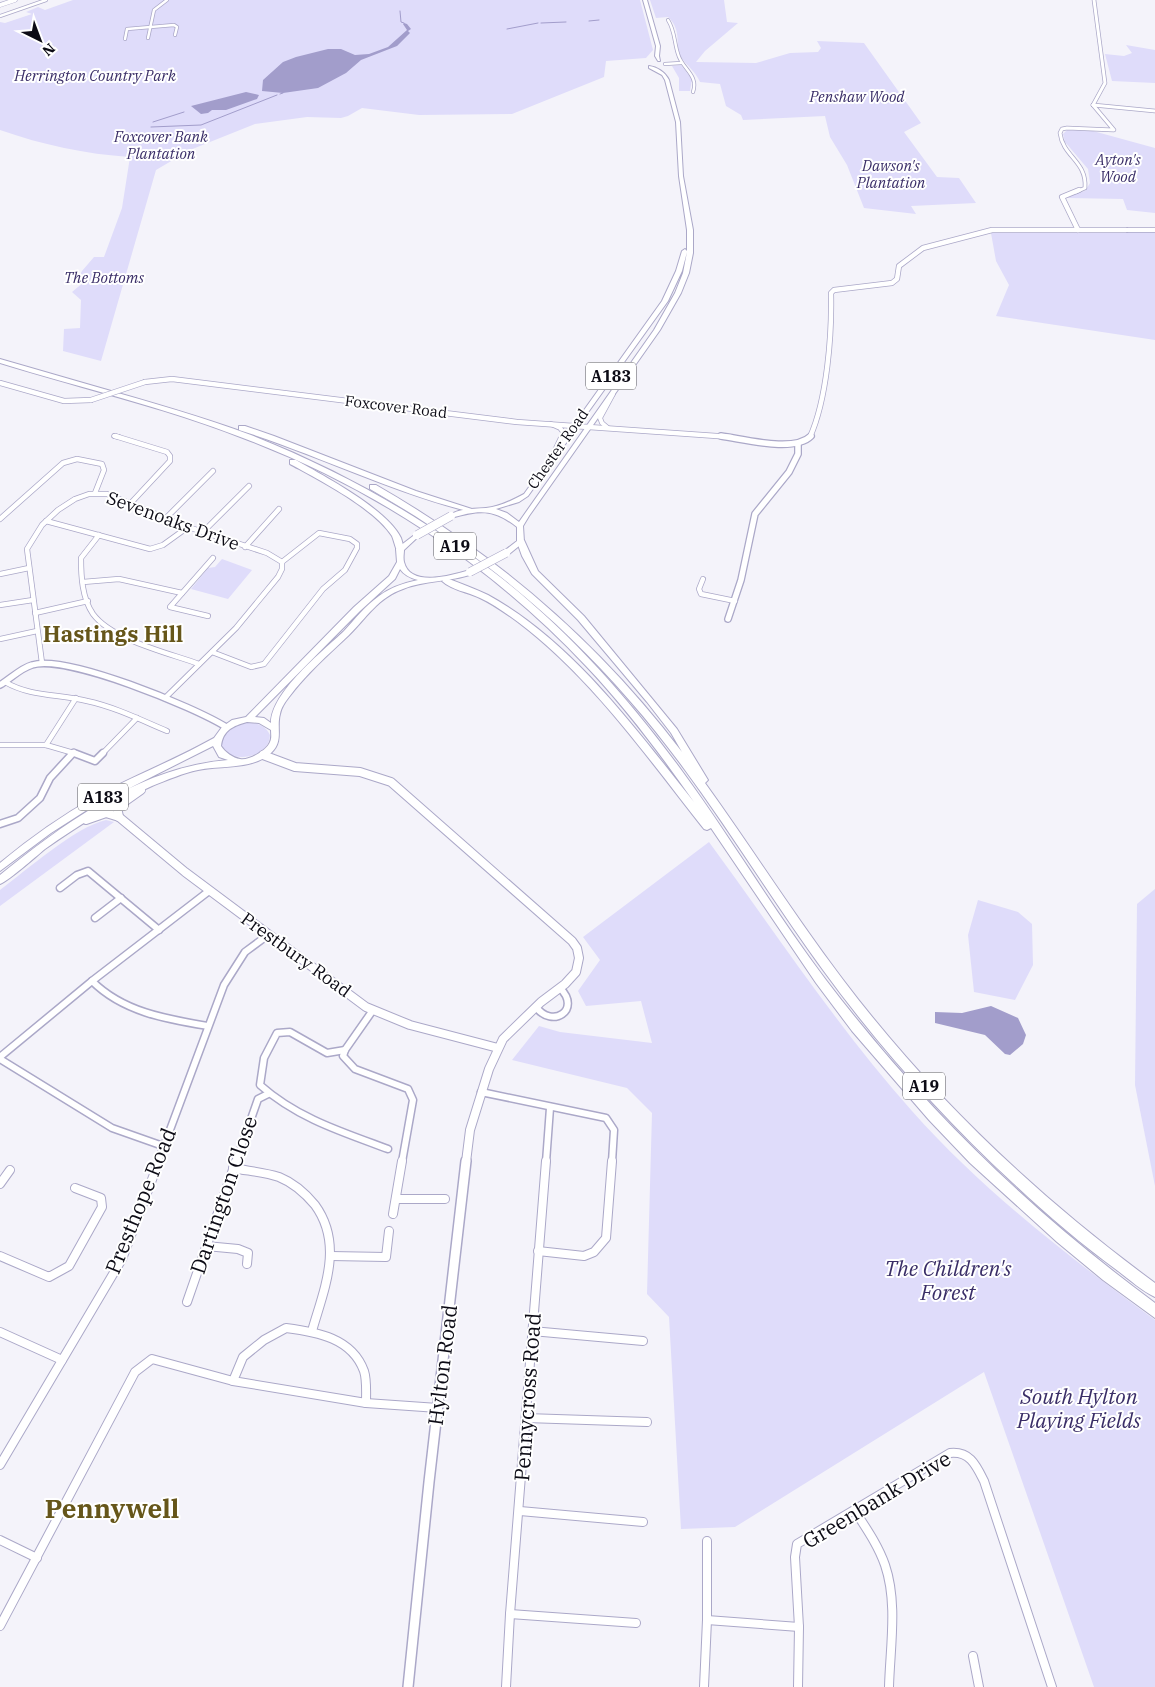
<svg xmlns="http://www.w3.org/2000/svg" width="1155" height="1687" font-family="'IBM Plex Serif',serif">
<rect width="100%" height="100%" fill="#f4f3fa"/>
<g fill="#dfdcfa">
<path d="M73,0H640L653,50L646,58L606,61L604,77L512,114L419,115L362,108L348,116L341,118L307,117L255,124L190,150L156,170L101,361L63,351L64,329L80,328L81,300L72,292L84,282H76L82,271L94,257H104L122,208L130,157C85,154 43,145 0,130V22L5,23L32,14L26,12L38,7L45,10Z"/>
<path d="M650,0H724L727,22L738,23L705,51L696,62L756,63L790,53L818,52L821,48L817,41L864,43L921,123L904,132L937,177L959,178L976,203L911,206L916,214L864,208L847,165L830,137L825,116L743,120L741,115L726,106L720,84L700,82C696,72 686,65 681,57C674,45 683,31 668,17L656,18Z"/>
<path d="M1126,45L1155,50V83L1112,81L1105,54L1124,56L1132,53Z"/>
<path d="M681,65L692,79L690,91H679V78L672,66Z"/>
<path d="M1067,130L1093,131L1155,148V213L1127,210L1123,199L1068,198L1071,194L1085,191L1090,183L1088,169L1065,142L1063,134Z"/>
<path d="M1155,231V340L996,316L1009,285L996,261L991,233Z"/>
<path d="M222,559L252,570L228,599L191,589L208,568L215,567Z"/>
<path d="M243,723C254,722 265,724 270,735C269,765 210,763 224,736C227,729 236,725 243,723Z"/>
<path d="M106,820L114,822L0,906V890C27,870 75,827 106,820Z"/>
<path d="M709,842C775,932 838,1028 912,1111C983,1191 1069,1257 1155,1320V1687H1094L984,1372L735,1527L681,1529L669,1317L647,1294L652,1113L627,1088L512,1060L539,1026L560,1032L652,1043L641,1001L586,1006L578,991L600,960L583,937Z"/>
<path d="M1155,889V1186L1135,1085L1137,904Z"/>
<path d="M978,900L1018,912L1032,924L1033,965L1015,1000L974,992L968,935Z"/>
</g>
<g fill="#a29dcb">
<path d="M404,23L407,24L411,29L408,31L410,33L397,46L361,60L346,73L318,88L283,93L262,91L263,80L283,62L296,57L328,49H341L355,55L369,54L388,47L407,30L403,24Z"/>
<path d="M246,92L259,95L257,99L226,110H212L208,113L201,114L191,106Z"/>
<path d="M991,1006L1018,1018L1026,1035L1023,1044L1010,1055L1005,1054L985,1035L935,1023V1012L962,1013Z"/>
</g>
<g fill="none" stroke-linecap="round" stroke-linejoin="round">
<g stroke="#a29dcb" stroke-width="1">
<path d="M400,11L401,22L404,23"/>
<path d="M589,21L599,20"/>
<path d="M541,23L566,22"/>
<path d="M507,29L538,23"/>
<path d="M280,94L283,93"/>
<path d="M153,122L184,112"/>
<path d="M151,127L201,125L277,95"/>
</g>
<g stroke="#aba8c8" stroke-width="4">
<g id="minor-far4">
<path d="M0,16L46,0"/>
<path d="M668,20C675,31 674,42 678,54C682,69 699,75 693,92"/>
<path d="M148,38L154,10L167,0"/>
<path d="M125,39L127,29L174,25L177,27L175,35"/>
<path d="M665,64L681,63"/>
</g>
</g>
<g stroke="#aba8c8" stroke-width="5.5">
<g id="minor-far3">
<path d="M1126,230H1155"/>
<path d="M551,424L560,428L564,433L562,437"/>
<path d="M608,428L602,423L600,418L613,394"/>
<path d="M114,436L119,437"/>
</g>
</g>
<g stroke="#aba8c8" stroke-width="6">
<g id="minor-far2">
<path d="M115,436L167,452L170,456V461L130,504"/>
<path d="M552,457L562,436"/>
<path d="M166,518L213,471"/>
<path d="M0,519L63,463L77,459L102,464L104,470L95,493"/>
<path d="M46,521L150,549L163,545L188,527"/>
<path d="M203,532L249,486"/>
<path d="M99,535L81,558C81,576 82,598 93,614C112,640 169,653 199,664"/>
<path d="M245,547L279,509"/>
<path d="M0,574L29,568"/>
<path d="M703,579L699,589L701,594L735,601"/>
<path d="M83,582L119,579L182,593"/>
<path d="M0,605L33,600"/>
<path d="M35,613L88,601"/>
<path d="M208,616L170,607L213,558"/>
<path d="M0,639L37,631"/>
<path d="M212,652L251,667L264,664L323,589L345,570L357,548V544L350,539L319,533L282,562"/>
<path d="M42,663L27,549L42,525L58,510L75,499L89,494H107L188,527L267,553L282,562V569L278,577L236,628L165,698"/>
<path d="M5,682C31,697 59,694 87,701C115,707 141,720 167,731"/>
<path d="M0,745H46L77,754"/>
<path d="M46,745L76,698"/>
<path d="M72,754L74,752"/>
<path d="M102,754L137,718"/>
</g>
</g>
<g stroke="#aba8c8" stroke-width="9">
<g id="minor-far1">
<path d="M74,753L95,761L103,753"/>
<path d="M0,824L18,818L40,798L50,778L73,753"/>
<path d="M60,888L77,875L88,871L159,930"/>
<path d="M95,918L121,898"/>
<path d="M92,981C123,1012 166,1019 208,1026"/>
<path d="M536,1007C552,1029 582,1010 560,988"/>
<path d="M373,1010L345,1050L343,1056L355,1069L408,1089L413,1100L402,1162"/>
<path d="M345,1050L327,1053L290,1032L277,1033L264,1058L260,1085C297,1118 342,1132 388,1149"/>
<path d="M0,1057L92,981L209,891"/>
<path d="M0,1059L112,1128L163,1146"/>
<path d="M481,1092L606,1118L614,1130L612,1162"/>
<path d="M158,1162L224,985L245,952L268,935"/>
<path d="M236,1162L258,1099L268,1094"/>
<path d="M546,1162L550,1108"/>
</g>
</g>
<g stroke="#aba8c8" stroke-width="10">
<g id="minor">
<path d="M233,1168C248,1171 264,1172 279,1177C294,1183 305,1193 315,1205C344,1245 324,1289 312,1331"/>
<path d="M0,1184L10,1170"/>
<path d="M397,1199H445"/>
<path d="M393,1214L402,1161"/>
<path d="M206,1246L238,1249L248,1253L247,1264"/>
<path d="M538,1251L584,1256L594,1252L606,1238L612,1161"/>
<path d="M0,1256L49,1277L69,1266L102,1207L101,1198L75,1188"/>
<path d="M331,1256L386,1257L389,1231"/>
<path d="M187,1302L236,1161"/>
<path d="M286,1328C317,1332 352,1338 364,1371C367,1380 366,1393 366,1403L233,1381L243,1357L264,1340Z"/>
<path d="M532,1331L643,1341"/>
<path d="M0,1332L62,1360"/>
<path d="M366,1403L438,1408"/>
<path d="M526,1418L647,1422"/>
<path d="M0,1465L122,1259L159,1161"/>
<path d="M520,1511L643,1522"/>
<path d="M855,1511C866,1528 878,1545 885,1565C898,1603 890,1648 889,1687"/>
<path d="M0,1540L37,1558"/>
<path d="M510,1614L636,1623"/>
<path d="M707,1620L799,1627"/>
<path d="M0,1626L135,1372L152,1359L233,1381"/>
<path d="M973,1656L979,1687"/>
<path d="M506,1687L510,1614L546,1161"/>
<path d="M704,1687L707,1620V1541"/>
<path d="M798,1687L799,1627L795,1557L797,1544L950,1453C970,1451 976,1465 984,1481L1052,1687"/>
</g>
</g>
<g stroke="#aba8c8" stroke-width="4.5">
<g id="tertiary-far4">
<path d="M1093,105L1105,83L1094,0"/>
<path d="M1093,105L1155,111"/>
<path d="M1076,192L1085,188C1087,161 1063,157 1060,133L1062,129L1067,128L1114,130L1093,105"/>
</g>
</g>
<g stroke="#aba8c8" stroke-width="6">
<g id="tertiary-far3">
<path d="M1078,230L1062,197L1079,190"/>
<path d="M145,382L172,379L517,422L731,437"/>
<path d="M0,383L64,401L91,400"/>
<path d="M810,437C827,399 832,335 831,293L834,290L892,283L897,279L899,266L923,248L992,230H1126"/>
</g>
</g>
<g stroke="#aba8c8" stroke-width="8">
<g id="tertiary-far2">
<path d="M721,436C744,439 794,453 811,436"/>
<path d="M728,619L741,580L755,514L789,472L798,454V444"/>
<path d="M0,685C10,679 21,668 32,665C66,654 194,707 226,727"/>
</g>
</g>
<g stroke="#aba8c8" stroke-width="10">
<g id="tertiary-far1">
<path d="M263,755L295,767L360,772L391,782L572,941L577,948L579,958L576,972L565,984L541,1002L503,1039L489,1069L470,1130L466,1162"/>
<path d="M119,817L117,807L141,790"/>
<path d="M86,820L106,813L119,817L185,872L366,1007L410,1025L498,1048"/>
</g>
</g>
<g stroke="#aba8c8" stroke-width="12">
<path id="tertiary" d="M408,1687L429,1482L466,1161"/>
</g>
<g stroke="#aba8c8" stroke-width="5">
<path id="secondary" d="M0,5L15,0"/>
</g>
<g stroke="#aba8c8" stroke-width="2">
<g id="primary">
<path d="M643,0H647L660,46L659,56L660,61H658L655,56L656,46Z"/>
<path d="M649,66C657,67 665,72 669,80L680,122L683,176L693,230V253L689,273L681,293L660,330L529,516L523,526L524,542L508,555H504V551L517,541V527C493,508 478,510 451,518L448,516C459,508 473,509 486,508C499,507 513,500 524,494L662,301L676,271L682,251L685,249L687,251V230L679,176L676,122L665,80L662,75L649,68ZM687,252L683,273L675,293L654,330L519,522L507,513L496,509L519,502L528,496L668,301L682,271Z"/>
<path d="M417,533L420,535L419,536L404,550C404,553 403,558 404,562C410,588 453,575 470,570L474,572L473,574C450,582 425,580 403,589C379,597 366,618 349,635C328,655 306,674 289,697C285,702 281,708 280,714C276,728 284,741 271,753C252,770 222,765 198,770C183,773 167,780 152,786C114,803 79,825 45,849C34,858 11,879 0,884V875C65,822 142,767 228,760L219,757L213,746L90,808L51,833L0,871V863C30,838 61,816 95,797C129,778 165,764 199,746L214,738L222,727L232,720L246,717L354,607L389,576L397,562L396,549ZM400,569C404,575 410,578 418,580C404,583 391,587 379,596C365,606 355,619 344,631C323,651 271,692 271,723L264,718L255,717L360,611L395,579ZM247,722L259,723L271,730C271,734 272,738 270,742C267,750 249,761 240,759C233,758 225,752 221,746C223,730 233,726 247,722Z"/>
</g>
</g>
<g stroke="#aba8c8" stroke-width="2">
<g id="trunk">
<path d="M0,359C35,369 69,379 104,389C153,403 203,417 251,435C342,471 427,519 504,580C572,634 631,701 682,771C732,839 775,913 826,980C922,1106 1028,1209 1155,1303V1318L1103,1280L1057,1242L970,1163L929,1120L852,1031L816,983L711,828L707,830L704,829C647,757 592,678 518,622C507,614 493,604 480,598C468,592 451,590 442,581L446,578L449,579C462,584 476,589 488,595C572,641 635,728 694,802C661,755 626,708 586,666C491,565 373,487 243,438C164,407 81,388 0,363Z"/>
<path d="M239,426H245L274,436L416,491L475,510L471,512C391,492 318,455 239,430Z"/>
<path d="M290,460H296C324,476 387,509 401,538C402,541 403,545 404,549L403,551H397C395,546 394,541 392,536C374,508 319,480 290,464Z"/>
<path d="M370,485H376C496,554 598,641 682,752L671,733L647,702L578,620L532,574L522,556L517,542L521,540H524L538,571L584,616L677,729L708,780L705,783C752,848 795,917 844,981C932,1097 1038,1197 1155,1283V1297C1142,1291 1130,1280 1118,1271C1081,1244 1046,1214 1013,1183C943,1118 879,1047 823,970C758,881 703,784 630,701C555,614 470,546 370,489Z"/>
</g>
</g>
<use href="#minor-far4" stroke="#fff" stroke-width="2.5"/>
<use href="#minor-far3" stroke="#fff" stroke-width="4"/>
<use href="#minor-far2" stroke="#fff" stroke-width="4.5"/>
<use href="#minor-far1" stroke="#fff" stroke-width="6"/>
<use href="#minor" stroke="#fff" stroke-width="8"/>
<use href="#tertiary-far4" stroke="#fff" stroke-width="3"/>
<use href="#tertiary-far3" stroke="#fff" stroke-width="4.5"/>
<use href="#tertiary-far2" stroke="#fff" stroke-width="5.5"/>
<use href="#tertiary-far1" stroke="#fff" stroke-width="8"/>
<use href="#tertiary" stroke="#fff" stroke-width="9"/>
<use href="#secondary" stroke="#fff" stroke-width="4"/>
<use href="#primary" fill="#fff" fill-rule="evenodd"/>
<use href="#trunk" fill="#fff" fill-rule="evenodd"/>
<g stroke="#aba8c8" stroke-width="6" stroke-linecap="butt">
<path id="tertiary-bridge" d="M91,400L145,382"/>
</g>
<g stroke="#aba8c8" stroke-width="9" stroke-linecap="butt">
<g id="primary-bridge">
<path d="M417,535L451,516"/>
<path d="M470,572L506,553"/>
</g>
</g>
<use href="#tertiary-bridge" stroke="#fff" stroke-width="4.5"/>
<use href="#primary-bridge" stroke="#fff" stroke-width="8"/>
</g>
<g text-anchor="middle" stroke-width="4" stroke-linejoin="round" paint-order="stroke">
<g font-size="15" font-style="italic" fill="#392d67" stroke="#fff">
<text x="95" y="81">Herrington Country Park</text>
<text x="857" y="102">Penshaw Wood</text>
<text x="161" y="142">Foxcover Bank<tspan x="161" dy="17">Plantation</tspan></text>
<text x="1118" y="165">Ayton's<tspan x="1118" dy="17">Wood</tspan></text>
<text x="891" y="171">Dawson's<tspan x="891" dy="17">Plantation</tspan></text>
<text x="104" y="283">The Bottoms</text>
</g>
<g font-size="15" fill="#0c0b15" stroke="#fff">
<text transform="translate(396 407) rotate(7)" y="5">Foxcover Road</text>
<text transform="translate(558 449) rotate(-55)" y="5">Chester Road</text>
</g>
<g fill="#fff" stroke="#55545b" stroke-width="1">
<rect x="586" y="362.5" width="50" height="27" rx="4"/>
<rect x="434" y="532.5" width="42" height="27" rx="4"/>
<rect x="78" y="783.5" width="50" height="27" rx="4"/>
<rect x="903" y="1072.5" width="42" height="27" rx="4"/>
</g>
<g font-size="16" font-weight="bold" fill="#0c0b15">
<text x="611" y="382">A183</text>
<text x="455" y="552">A19</text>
<text x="103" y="803">A183</text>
<text x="924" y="1092">A19</text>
</g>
<g font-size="18" fill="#0c0b15" stroke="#fff">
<text transform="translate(173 521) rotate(20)" y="6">Sevenoaks Drive</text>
<text transform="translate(296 955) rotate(36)" y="6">Prestbury Road</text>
</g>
<g font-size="21" fill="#0c0b15" stroke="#fff">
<text transform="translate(224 1195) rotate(-71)" y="7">Dartington Close</text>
<text transform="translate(141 1201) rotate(-68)" y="7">Presthope Road</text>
<text transform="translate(443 1365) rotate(-83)" y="7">Hylton Road</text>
<text transform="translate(528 1397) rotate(-86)" y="7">Pennycross Road</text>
<text transform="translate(877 1500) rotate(-31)" y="7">Greenbank Drive</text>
</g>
<g font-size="21" font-style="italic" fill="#392d67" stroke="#fff">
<text x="948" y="1276">The Children's<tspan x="948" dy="24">Forest</tspan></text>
<text x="1079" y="1404">South Hylton<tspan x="1079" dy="24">Playing Fields</tspan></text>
</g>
<g font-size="22" font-weight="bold" fill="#66561a" stroke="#fff">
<text x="113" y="642">Hastings Hill</text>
</g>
<g font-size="26" font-weight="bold" fill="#66561a" stroke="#fff">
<text x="112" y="1518">Pennywell</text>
</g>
</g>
<g transform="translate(40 40) rotate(138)" stroke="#ffffff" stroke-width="4" paint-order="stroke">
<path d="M0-4L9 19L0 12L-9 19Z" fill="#0c0b15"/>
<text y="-8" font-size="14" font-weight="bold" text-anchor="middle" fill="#0c0b15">N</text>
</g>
</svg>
